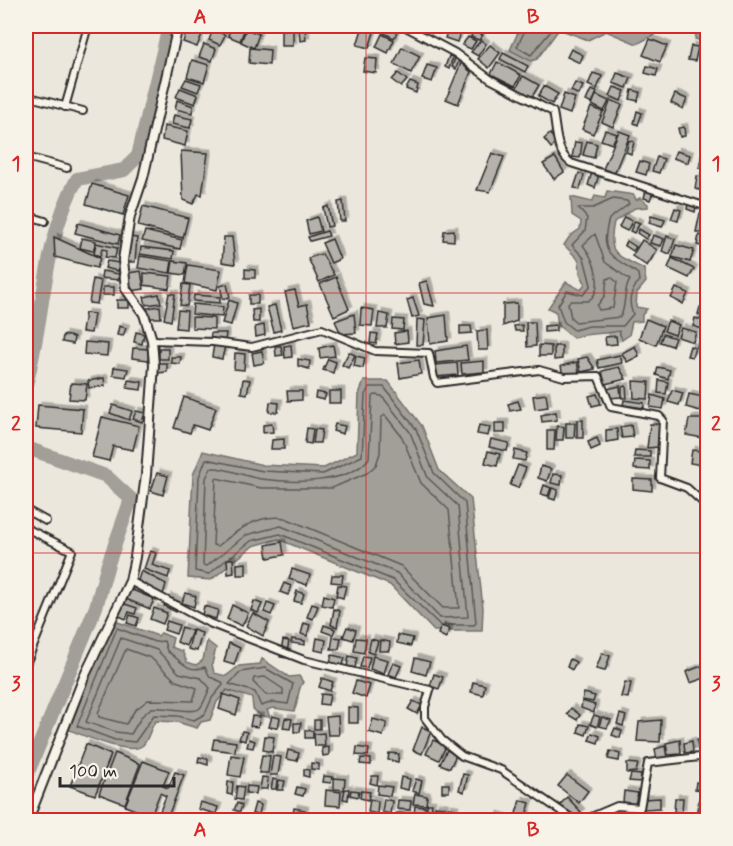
<svg xmlns="http://www.w3.org/2000/svg" width="733" height="846" font-family="Mynerve,sans-serif">
<defs>
<filter id="shadow"><feDropShadow dx="3.5" dy="-3.5" stdDeviation="0" flood-color="#0004"/></filter>
</defs>
<rect width="100%" height="100%" fill="#ebe7dd"/>
<filter id="ink" filterUnits="userSpaceOnUse"><feTurbulence type="fractalNoise" baseFrequency=".0167" numOctaves="2"/><feDisplacementMap in="SourceGraphic" scale="12" xChannelSelector="R" yChannelSelector="G"/><feConvolveMatrix kernelMatrix="1 2 1 2 8 2 1 2 1" color-interpolation-filters="sRGB"/></filter>
<g filter="url(#ink)">
<g fill="#a29f98" stroke="#72716c" stroke-width="1.5">
<path d="M521,26H657L654,35L637,44L606,31L588,40L559,29L537,59L531,61L510,50Z"/>
<path d="M692,26H707V33L702,41L695,39L697,30Z"/>
<path d="M607,191L634,195L636,200L640,198L648,204V207L635,208L614,222C607,256 616,254 644,269L646,282L637,293L636,307L647,309L642,315V321L632,322L629,335L622,340L619,331C603,335 589,332 573,338L558,325L556,312L548,308L566,282L581,290L585,283L580,273L579,260L564,245L570,236L580,229L581,221L572,215L571,197L592,202L595,196L605,198Z"/>
<path d="M364,381H388L422,426L439,470L471,499L483,608L482,631H434L390,585L278,539L253,546L211,580L188,578L193,475L203,451L263,465L324,468L357,452L359,394Z"/>
<path d="M112,620L158,636L161,633L173,638L171,647L182,651L187,662L196,665L203,660L207,641L216,648L212,664L214,673L226,676L239,666L260,664L262,659L289,677L299,676L303,682C296,692 299,703 294,711L273,708L267,710L270,717L261,716L253,709L252,698L227,690L217,702L210,720L201,722L197,728L177,722L156,721C150,727 149,739 143,745C131,757 80,734 67,729Z"/>
</g>
<g fill="none" stroke-linecap="round" stroke-linejoin="round">
<g stroke="#5b5957" stroke-width="1.5">
<path d="M527,26L517,47L531,55L555,26"/>
<path d="M613,199L627,201L629,204L609,219C598,257 613,255 638,274L639,281C631,291 627,301 633,314L623,326H589L574,330L564,322L558,305L567,291L583,295L591,285L584,258L572,245L585,231L587,218L578,208H593Z"/>
<path d="M595,234L605,262L630,280C622,292 627,307 620,317L576,322L571,318L568,303L571,301H588C606,289 594,259 583,245Z"/>
<path d="M611,277L617,282L613,308L599,310L597,306L605,295L607,279Z"/>
<path d="M375,395L382,396L410,432L428,478L458,506L468,617L440,618L397,573L281,526L246,535L207,566L203,565L206,478L211,468C227,467 245,477 261,479C291,483 350,485 369,458L372,397Z"/>
<path d="M385,415L402,437L421,483L449,510L459,608H443L401,566L285,518C259,513 236,531 218,546L213,545L216,478L261,488H332L367,473L376,465L380,453L381,418Z"/>
<path d="M229,558L251,541L280,534L393,580L440,625"/>
<path d="M226,560L209,574L195,571L199,477L206,459L263,471L323,474L362,456L365,395L369,387H384L416,429L434,473L465,503L476,623L474,625H444"/>
<path d="M117,628L155,642L164,641L167,651C181,660 187,674 205,667L210,677L222,682L223,685L212,698L205,714L194,720L178,716L154,715L135,742L115,740L77,726Z"/>
<path d="M121,638L157,650L179,673L201,678L210,688C207,693 204,705 199,709C192,714 163,706 151,708L142,716L131,734L116,732L86,722Z"/>
<path d="M126,649L151,658L176,681L197,688L193,701L148,700L135,710L126,724L99,717L98,713Z"/>
<path d="M265,668L293,684L288,704L273,702L261,706L255,692L229,684L241,672Z"/>
<path d="M265,677L283,689V695H266L253,682L254,678Z"/>
</g>
<g stroke="#a29f98" stroke-width="14">
<path d="M26,385C45,316 42,243 77,179L124,170L138,156L169,26"/>
<path d="M26,444L30,449L106,476L131,499L108,564L96,607L26,777"/>
</g>
</g>
<g fill="#b5b2ab" stroke="#2b2b2b" stroke-width="1.5" filter="url(#shadow)">
<path d="M186,26H210L207,34Z"/>
<path d="M217,26H230L227,32L216,28Z"/>
<path d="M231,26L245,28L240,41L228,36Z"/>
<path d="M363,26L375,29L369,48L357,45Z"/>
<path d="M383,26L400,27L394,38L380,31Z"/>
<path d="M187,29L202,34L197,47L183,42Z"/>
<path d="M213,29L225,35L220,45L209,40Z"/>
<path d="M246,29L259,34L254,48L241,42Z"/>
<path d="M293,29V46H281V30Z"/>
<path d="M299,29H305L306,40L300,41Z"/>
<path d="M448,29L460,33L457,42L445,38Z"/>
<path d="M473,31L483,35L479,40L471,37Z"/>
<path d="M382,34L394,40L388,53L376,47Z"/>
<path d="M468,37L476,41L471,49L462,45Z"/>
<path d="M650,39L667,46L660,62L643,55Z"/>
<path d="M481,40L486,44L478,56L471,52Z"/>
<path d="M204,44L216,49L212,61L199,57Z"/>
<path d="M490,45L500,53L489,68L478,59Z"/>
<path d="M691,46L698,47L695,61L688,60Z"/>
<path d="M402,47L420,56L411,73L394,64Z"/>
<path d="M250,48L270,50L269,65L249,63Z"/>
<path d="M571,49L583,55L580,63L567,57Z"/>
<path d="M503,53L528,66L525,72L500,59Z"/>
<path d="M449,56L453,57L449,69L445,67Z"/>
<path d="M365,58L377,59L376,73L363,71Z"/>
<path d="M455,58L459,60L456,69L452,67Z"/>
<path d="M192,60L209,65L204,82L187,77Z"/>
<path d="M497,62L521,75L515,86L491,74Z"/>
<path d="M461,63L471,72L458,104L446,99Z"/>
<path d="M427,65L437,68L432,82L422,79Z"/>
<path d="M647,66L658,69L656,76L645,73Z"/>
<path d="M398,73L407,80L401,87L392,80Z"/>
<path d="M593,73L602,76L597,89L588,85Z"/>
<path d="M617,73L631,78L627,88L613,83Z"/>
<path d="M523,76L539,85L532,97L516,89Z"/>
<path d="M186,79L201,84L198,92L182,86Z"/>
<path d="M410,82L418,85L416,93L406,89Z"/>
<path d="M575,83L583,86L579,95L571,91Z"/>
<path d="M544,86L558,94L552,104L538,96Z"/>
<path d="M614,87L625,91L621,101L610,96Z"/>
<path d="M180,88L198,95L195,104L176,97Z"/>
<path d="M591,90L597,92L592,104L586,101Z"/>
<path d="M632,90L640,92L638,101L630,99Z"/>
<path d="M564,94L575,98L570,114L559,110Z"/>
<path d="M675,94L687,99L683,109L671,103Z"/>
<path d="M596,95L609,101L604,111L592,105Z"/>
<path d="M177,100L193,106L192,113L175,109Z"/>
<path d="M611,100L622,105L613,127L602,122Z"/>
<path d="M591,107L603,112L593,134L582,129Z"/>
<path d="M637,111L642,113L638,125L634,123Z"/>
<path d="M174,115L192,119L190,128L172,124Z"/>
<path d="M164,126L188,131L185,146L162,140Z"/>
<path d="M684,127L685,136L680,137L678,128Z"/>
<path d="M605,130L617,134L612,144L601,140Z"/>
<path d="M619,131L630,135L614,174L603,169Z"/>
<path d="M550,134L557,143L551,148L544,139Z"/>
<path d="M629,140L634,142L631,154L626,152Z"/>
<path d="M587,141L597,144L594,158L583,155Z"/>
<path d="M575,142L582,143L580,158L572,157Z"/>
<path d="M181,151L208,153L202,195L198,194L193,204L183,200Z"/>
<path d="M676,151L690,155L688,163L673,158Z"/>
<path d="M492,153L504,157L490,192L477,190Z"/>
<path d="M702,153L708,154V169L699,168Z"/>
<path d="M555,157L564,172L554,179L543,164Z"/>
<path d="M657,157L664,159L659,173L652,171Z"/>
<path d="M640,161L649,164L646,175L636,172Z"/>
<path d="M592,172L599,174L595,188L588,185Z"/>
<path d="M579,173L584,175L580,189L574,188Z"/>
<path d="M697,176L703,177L700,190L695,189Z"/>
<path d="M92,184L129,195L123,215L86,204Z"/>
<path d="M646,190L653,192L650,200L644,198Z"/>
<path d="M343,201L345,221H340L338,202Z"/>
<path d="M688,204L696,206L695,212L687,209Z"/>
<path d="M143,206L188,218L183,238L138,226Z"/>
<path d="M328,206L332,226L327,227L323,208Z"/>
<path d="M675,208L681,210L678,221L671,219Z"/>
<path d="M700,213L708,214V235L696,232Z"/>
<path d="M651,216L665,220L662,227L649,223Z"/>
<path d="M317,217L321,231L309,234L306,221Z"/>
<path d="M624,217L632,221L627,231L619,227Z"/>
<path d="M635,221L640,223L634,233L630,231Z"/>
<path d="M78,223L120,235L118,244L75,233Z"/>
<path d="M639,229L649,235L646,239L637,233Z"/>
<path d="M454,230V241L443,240L444,231Z"/>
<path d="M145,231L182,240L180,249L142,241Z"/>
<path d="M327,231L329,236L310,241L308,237Z"/>
<path d="M653,235L664,239L661,246L650,243Z"/>
<path d="M699,235L708,238V248L697,245Z"/>
<path d="M667,236L675,239L670,254L662,251Z"/>
<path d="M54,237L100,258L97,268L55,257Z"/>
<path d="M129,237L137,238L135,262H127Z"/>
<path d="M224,237H232L235,264L222,262Z"/>
<path d="M82,238L96,241L93,251L80,248Z"/>
<path d="M332,239L340,259L331,263L322,243Z"/>
<path d="M642,240L657,250L647,266L632,256Z"/>
<path d="M627,241L636,247L633,251L624,245Z"/>
<path d="M96,243L117,248L115,258L105,257L107,250L102,249L100,256L94,254Z"/>
<path d="M676,245L694,250L690,262L672,257Z"/>
<path d="M141,247L174,251L173,259L140,254Z"/>
<path d="M322,254L334,275L319,282L308,258Z"/>
<path d="M140,256L172,261L170,273L138,268Z"/>
<path d="M672,258L694,269L689,278L668,268Z"/>
<path d="M107,261L119,263L118,271L105,268Z"/>
<path d="M173,261L187,263L185,275L171,273Z"/>
<path d="M188,265L221,270L217,290L185,283Z"/>
<path d="M245,269L255,270V278H245Z"/>
<path d="M102,271L119,274L118,280L101,278Z"/>
<path d="M141,271L144,289L131,291L128,273Z"/>
<path d="M144,273L171,276L169,289L144,285Z"/>
<path d="M336,277L349,309L334,316L320,284Z"/>
<path d="M93,279L101,281L97,304L89,303Z"/>
<path d="M427,281L434,306L424,304L419,283Z"/>
<path d="M183,284L190,285L187,306L180,305Z"/>
<path d="M227,284L230,297L223,299L220,286Z"/>
<rect x="103" y="287" width="11" height="8"/>
<path d="M676,288L688,293L683,304L671,298Z"/>
<path d="M295,290L299,306L307,304L311,322L293,326L285,292Z"/>
<path d="M169,293L175,294L171,321L164,319Z"/>
<path d="M159,294L161,303L146,305L144,297Z"/>
<path d="M194,295L220,297V303L193,301Z"/>
<rect x="249" y="295" width="9" height="9"/>
<path d="M413,298L419,316L412,318L407,300Z"/>
<rect x="117" y="300" width="12" height="8"/>
<path d="M229,300L237,303L231,325L222,323Z"/>
<path d="M517,303V321L503,326V304Z"/>
<path d="M193,304L223,307L222,317L192,314Z"/>
<path d="M275,305L281,330L274,332L267,307Z"/>
<path d="M160,306L161,318H150L147,308Z"/>
<path d="M700,307L706,309L704,316L698,314Z"/>
<path d="M361,308L374,310L372,326L360,325Z"/>
<path d="M259,309V322H253L252,310Z"/>
<path d="M178,310L187,311L186,329L176,328Z"/>
<path d="M85,313L94,314L91,333L82,332Z"/>
<path d="M379,313L389,315L387,328H377Z"/>
<path d="M354,314L356,333L341,334L335,321Z"/>
<path d="M446,315L448,341L430,344L428,318Z"/>
<path d="M192,317L214,318V329L192,328Z"/>
<path d="M695,318L708,322V331L693,326Z"/>
<path d="M393,319L404,320L403,330L392,329Z"/>
<path d="M417,319L425,320L423,345H416Z"/>
<path d="M646,319L663,326L656,345L639,338Z"/>
<path d="M668,321L679,325L675,335L664,331Z"/>
<path d="M526,322H535L536,346L527,347Z"/>
<path d="M264,325L265,335L256,337L255,327Z"/>
<path d="M522,325L523,331H515L514,326Z"/>
<path d="M556,325V331L544,332V326Z"/>
<path d="M119,326L126,328L123,336L117,335Z"/>
<path d="M460,326H471L472,333L460,334Z"/>
<path d="M681,328L696,332L693,342L678,337Z"/>
<path d="M487,330L488,350H478L477,331Z"/>
<path d="M407,331L408,342L395,344L394,333Z"/>
<path d="M136,332L144,334L142,344L134,342Z"/>
<path d="M211,333H226L225,341L210,340Z"/>
<path d="M371,333L378,334L376,344L370,343Z"/>
<path d="M663,334L675,338L672,346L660,342Z"/>
<path d="M63,335L74,337L73,344L62,342Z"/>
<path d="M616,336L617,344L606,345L605,337Z"/>
<path d="M700,339L706,341L703,349L697,347Z"/>
<path d="M85,342L108,344L107,356L84,354Z"/>
<path d="M214,344L225,346L222,359L212,357Z"/>
<path d="M291,345L292,357L285,358L284,346Z"/>
<path d="M333,345L335,356L320,358L319,348Z"/>
<path d="M539,345L551,346V356H539Z"/>
<path d="M275,346H281L283,355L276,356Z"/>
<path d="M466,346L468,360L436,363L435,351Z"/>
<path d="M554,346H562V359L554,360Z"/>
<path d="M635,346L639,356L627,362L622,353Z"/>
<path d="M690,346L695,348L692,357L687,356Z"/>
<path d="M706,347H708V361L703,359Z"/>
<path d="M133,348L149,349L148,360L132,358Z"/>
<rect x="159" y="348" width="9" height="11"/>
<path d="M262,351L264,363L254,365L252,353Z"/>
<path d="M349,352L355,355L348,368L342,365Z"/>
<path d="M235,353L245,354L244,370L234,369Z"/>
<path d="M620,355L622,363L599,368L597,360Z"/>
<path d="M356,356L365,358L363,368L354,366Z"/>
<path d="M171,357H181L180,364L171,363Z"/>
<path d="M587,357L595,369L581,372L578,359Z"/>
<path d="M298,359L310,361L309,369L298,366Z"/>
<path d="M328,359L336,362L333,373L323,370Z"/>
<path d="M419,360L421,374L400,378L398,363Z"/>
<path d="M484,361V372L462,374L461,363Z"/>
<path d="M577,362L579,372L563,377L561,366Z"/>
<path d="M158,363H167V372L158,373Z"/>
<path d="M457,363L458,375L435,377L434,365Z"/>
<path d="M114,367L128,369L126,377L113,375Z"/>
<path d="M619,367L626,379L605,384L602,371Z"/>
<path d="M658,367L670,370L668,379L656,375Z"/>
<path d="M104,378L105,386L89,388L88,381Z"/>
<path d="M243,379L250,380L247,394L241,393Z"/>
<path d="M128,380L142,382L141,390L127,388Z"/>
<path d="M659,380L668,382L666,394L658,393Z"/>
<path d="M633,381L649,382L648,399L634,398Z"/>
<path d="M71,383L87,384L85,400L69,399Z"/>
<path d="M620,386L621,397L609,398L607,389Z"/>
<path d="M626,386L627,398H622V387Z"/>
<path d="M672,390L683,393L679,405L668,402Z"/>
<path d="M287,391H302V400L288,401Z"/>
<rect x="329" y="391" width="12" height="12"/>
<path d="M316,392L326,394L324,400L315,398Z"/>
<path d="M546,394L548,407L535,409L533,396Z"/>
<path d="M597,394L601,404L592,406L589,396Z"/>
<path d="M689,394L703,397L700,411L686,407Z"/>
<path d="M652,395L665,399L663,409L650,407Z"/>
<path d="M184,397L216,408L208,430L193,425L190,433L174,428Z"/>
<path d="M624,400L644,403V408L623,405Z"/>
<path d="M518,401L521,409L510,411L508,404Z"/>
<path d="M270,402L279,403L278,412H269Z"/>
<path d="M38,405L83,409L81,432L36,428Z"/>
<path d="M113,405L132,411L129,420L110,413Z"/>
<path d="M136,411L145,413L142,422L133,419Z"/>
<path d="M556,412L557,420L542,422L541,415Z"/>
<path d="M102,417L139,426L133,450L113,446L109,461L92,457Z"/>
<path d="M689,419H705L703,438L686,435Z"/>
<rect x="577" y="420" width="6" height="18"/>
<rect x="495" y="423" width="10" height="10"/>
<path d="M566,423H575L574,438H566Z"/>
<path d="M272,424L273,432L263,433V425Z"/>
<path d="M335,424L345,426L343,434L333,431Z"/>
<path d="M650,424H659L658,447L647,448Z"/>
<path d="M479,425L490,427L488,436L477,434Z"/>
<path d="M631,425L633,437L622,438L620,427Z"/>
<path d="M557,426L564,427L563,440H556Z"/>
<path d="M307,428L313,429L311,444L305,443Z"/>
<path d="M315,429L322,430L320,443H313Z"/>
<path d="M617,429L618,440L606,442V430Z"/>
<path d="M547,430H555L554,450H547Z"/>
<path d="M597,438L600,446L591,450L588,442Z"/>
<path d="M284,439V449H271L272,440Z"/>
<path d="M491,439L509,443L507,451L489,447Z"/>
<path d="M515,450L527,453L525,461L513,459Z"/>
<path d="M635,450L650,451V457H634Z"/>
<path d="M692,450L708,452V466L690,463Z"/>
<path d="M488,451L500,454L497,466L485,463Z"/>
<path d="M635,460L650,461V470L634,469Z"/>
<path d="M518,465L526,468L518,488L510,485Z"/>
<path d="M541,466L551,469L547,481L538,478Z"/>
<path d="M157,473L168,476L163,495L151,491Z"/>
<path d="M553,474L562,475L561,485L551,483Z"/>
<path d="M633,479L652,480V491L633,489Z"/>
<path d="M544,485L551,488L548,496L541,494Z"/>
<path d="M552,488L558,490L555,500L549,498Z"/>
<path d="M282,542L284,555L268,558L266,545Z"/>
<path d="M150,551L156,553L152,565L170,571L168,578L144,569Z"/>
<path d="M227,559H233L234,573L228,574Z"/>
<path d="M246,563V575H237V564Z"/>
<path d="M292,569L310,575L307,585L289,579Z"/>
<path d="M141,571L166,584L163,595L137,583Z"/>
<path d="M332,575H343L342,583L331,582Z"/>
<path d="M284,583L291,586L288,595L280,592Z"/>
<path d="M338,585L346,586L343,598L336,596Z"/>
<path d="M130,589L154,599L150,609L126,599Z"/>
<path d="M297,591L304,594L301,603L294,601Z"/>
<path d="M185,593L196,596L194,607L182,603Z"/>
<path d="M324,595L334,598L332,607L322,605Z"/>
<path d="M168,597L180,602L176,612L164,606Z"/>
<path d="M254,601L262,604L258,613L251,610Z"/>
<path d="M122,603L137,608L135,614L129,612L126,619L117,615Z"/>
<path d="M267,603L275,606L271,615L264,612Z"/>
<path d="M312,604L318,606L313,619L307,617Z"/>
<path d="M232,605L248,613L242,626L227,619Z"/>
<path d="M204,606L218,610L216,619L202,615Z"/>
<path d="M154,608L167,613L163,624L150,619Z"/>
<path d="M334,609L340,611L337,627L331,625Z"/>
<path d="M253,613L269,622L263,636L246,626Z"/>
<path d="M130,615L139,618L136,626L127,623Z"/>
<path d="M167,621L179,625L176,634L164,630Z"/>
<path d="M304,623L310,625L307,636L301,634Z"/>
<path d="M324,625L335,629L333,635L322,631Z"/>
<path d="M441,626L450,629L446,638L438,634Z"/>
<path d="M182,627L192,631L186,646L177,642Z"/>
<path d="M347,627L356,630L353,640L343,637Z"/>
<path d="M193,630L202,633L197,651L188,649Z"/>
<path d="M398,635L413,638L411,646L397,643Z"/>
<path d="M333,637L341,638L339,649H331Z"/>
<path d="M317,638L326,640L324,652L315,650Z"/>
<path d="M356,638L366,639L364,653L354,651Z"/>
<path d="M292,639L305,641V645L291,643Z"/>
<path d="M371,639L378,641L374,654L368,652Z"/>
<path d="M283,640L289,641L286,658L280,657Z"/>
<path d="M380,640L390,642L389,651H379Z"/>
<path d="M229,643L240,648L234,665L224,662Z"/>
<path d="M602,653L610,656L605,671L596,669Z"/>
<path d="M332,655L345,658L343,665L330,662Z"/>
<path d="M349,656L357,658L355,668L347,666Z"/>
<path d="M363,656L370,657L367,668L360,667Z"/>
<path d="M373,656L388,660L384,674L370,669Z"/>
<path d="M415,658L430,662L426,675L412,671Z"/>
<path d="M570,659L576,662L572,670L567,667Z"/>
<path d="M393,663L401,666L396,677L388,674Z"/>
<path d="M704,665L708,677L690,683L686,672Z"/>
<path d="M434,674L443,677L439,689L430,686Z"/>
<path d="M322,678L333,682L330,691L319,687Z"/>
<path d="M356,681L370,685L366,698L352,693Z"/>
<path d="M473,682L485,685L483,695L471,692Z"/>
<path d="M625,682L631,683L628,698L621,697Z"/>
<path d="M584,693L595,696L593,702L582,700Z"/>
<path d="M223,694L240,700L236,715L219,709Z"/>
<path d="M321,694L330,695L328,705L320,704Z"/>
<path d="M413,701L422,705L417,714L408,709Z"/>
<path d="M582,701L595,705L594,713L581,708Z"/>
<path d="M348,707L358,708V723H348Z"/>
<path d="M571,708L580,715L577,720L567,714Z"/>
<path d="M620,714L626,716L623,726L617,724Z"/>
<path d="M594,715L600,717L597,727L590,724Z"/>
<path d="M252,716L260,717L258,727L250,726Z"/>
<path d="M272,716L280,718L278,728L269,727Z"/>
<path d="M338,716L339,735H328L326,717Z"/>
<path d="M602,717L611,720L607,728L599,726Z"/>
<path d="M285,718L292,719L290,729L283,728Z"/>
<path d="M373,719L387,723L383,736L369,732Z"/>
<rect x="314" y="720" width="6" height="9"/>
<path d="M661,720L660,742L637,741L639,722Z"/>
<path d="M294,723H301L300,732H294Z"/>
<path d="M580,724L589,726L586,735L578,732Z"/>
<path d="M422,727L431,731L422,754L413,750Z"/>
<path d="M615,728L622,731L620,738L612,735Z"/>
<path d="M305,730L313,731V738H305Z"/>
<path d="M242,731L247,732L245,741L239,739Z"/>
<path d="M324,733L325,746H315L314,734Z"/>
<path d="M592,733L600,736L598,743L589,740Z"/>
<path d="M265,736L274,737L272,752L263,750Z"/>
<path d="M706,738V749L698,750L697,740Z"/>
<path d="M214,739L236,742L235,752L212,749Z"/>
<path d="M249,739L255,741L253,748L247,747Z"/>
<path d="M433,740L446,746L439,760L426,754Z"/>
<path d="M680,740L681,754L668,755L666,743Z"/>
<path d="M692,741L693,752L685,753L684,743Z"/>
<path d="M86,744L111,755L95,795L70,786Z"/>
<path d="M665,746L667,758L657,761L655,749Z"/>
<path d="M329,747V755L323,756L322,748Z"/>
<path d="M357,747L369,749L368,756L356,755Z"/>
<path d="M288,750L299,753L297,761L286,759Z"/>
<path d="M447,750L456,755L450,768L440,764Z"/>
<path d="M610,751L620,754L619,761L608,759Z"/>
<path d="M115,753L140,764L125,804L99,794Z"/>
<path d="M389,753L399,754L398,762L388,760Z"/>
<path d="M231,755L244,757L240,777L228,775Z"/>
<path d="M262,755L270,756L268,773H259Z"/>
<path d="M273,756L281,757L278,775H270Z"/>
<path d="M199,757L208,759V765L198,762Z"/>
<path d="M361,758L371,759V765L360,764Z"/>
<path d="M143,761L169,771L163,786L168,788L175,772L184,775L167,819L158,816L166,796L160,793L151,816L125,806Z"/>
<path d="M311,763L319,764V770L311,769Z"/>
<path d="M627,763L638,764L636,772L627,773Z"/>
<path d="M304,769L309,770V777L304,776Z"/>
<path d="M463,774L468,775L464,792L459,790Z"/>
<path d="M631,774L641,775L640,782L629,781Z"/>
<path d="M567,775L588,791L579,803L558,786Z"/>
<path d="M324,776L332,777L331,783L323,782Z"/>
<path d="M372,776H378L377,785L370,783Z"/>
<path d="M262,777L268,778L267,789H260Z"/>
<path d="M401,777L410,779L408,790L399,788Z"/>
<path d="M334,778L345,779L344,790L334,789Z"/>
<path d="M273,779L277,780L276,789H271Z"/>
<path d="M416,779L422,781L419,793L412,791Z"/>
<path d="M279,780L285,781L283,790H277Z"/>
<path d="M228,782H233L232,795L227,794Z"/>
<path d="M696,782H703V790L695,789Z"/>
<rect x="442" y="784" width="7" height="8"/>
<path d="M378,785L392,787L390,796L377,794Z"/>
<path d="M237,786L244,787L242,800L235,799Z"/>
<path d="M247,786L257,787L256,794L246,793Z"/>
<path d="M297,787L305,789L303,796L295,794Z"/>
<path d="M345,789H349L348,800L343,799Z"/>
<path d="M326,790L341,792L340,806L325,805Z"/>
<path d="M351,790L359,791L358,797L350,795Z"/>
<path d="M361,791L370,792L368,800L360,798Z"/>
<path d="M624,791L638,793L635,804L623,802Z"/>
<path d="M415,794L427,796L426,805L413,804Z"/>
<path d="M567,797L581,812L575,819L558,807Z"/>
<path d="M660,798V808L644,809L643,799Z"/>
<path d="M675,798H683L682,813L674,812Z"/>
<path d="M699,798L705,799L703,811L697,810Z"/>
<path d="M370,799L378,801L377,814L368,812Z"/>
<path d="M384,799L392,801L390,814L382,812Z"/>
<path d="M398,800L411,801L410,810L397,809Z"/>
<path d="M520,800L530,803L525,820L515,817Z"/>
<path d="M200,802L218,807L216,814L198,809Z"/>
<path d="M237,803L242,805L240,812L234,810Z"/>
<path d="M255,803L261,805L259,815L252,814Z"/>
<path d="M427,804H432L431,814L427,813Z"/>
<path d="M415,806L425,807V815L414,814Z"/>
<path d="M435,806L445,807L444,814L434,813Z"/>
<path d="M294,808L305,810L303,820H292Z"/>
<path d="M448,808L455,809L453,820L447,818Z"/>
<path d="M396,813L408,814L407,820H395Z"/>
<path d="M495,815L505,818L504,820H493Z"/>
<path d="M644,815L660,816V820H644Z"/>
<path d="M428,816L445,817V820H427Z"/>
</g>
<g fill="none" stroke-linecap="round" stroke-linejoin="round">
<g stroke="#2b2b2b" stroke-width="10">
<g id="minor">
<path d="M404,26L455,53L490,79L553,112C557,131 555,151 571,163L701,205L708,199"/>
<path d="M26,28V26"/>
<path d="M26,96L83,111"/>
<path d="M65,107L88,26"/>
<path d="M26,157L67,168"/>
<path d="M26,215L45,221"/>
<path d="M152,340L213,342L252,347L322,329L375,351L429,353L434,378L437,383L539,370L564,377L598,376L611,407L659,416L663,420L660,478L687,488L708,507"/>
<path d="M26,510L46,521"/>
<path d="M26,528L72,551L26,664"/>
<path d="M130,581L209,623L304,660L430,690L425,707V718L442,740L462,756L501,770L574,820"/>
<path d="M584,820L617,806L640,808L648,763L708,756"/>
</g>
</g>
<g stroke="#2b2b2b" stroke-width="12">
<path id="tertiary" d="M28,820L84,677L130,581L135,557L146,475L154,365L152,340L144,314L126,289L123,260L130,216L143,178L178,26"/>
</g>
<use href="#minor" stroke="#f7f3e8" stroke-width="6"/>
<use href="#tertiary" stroke="#f7f3e8" stroke-width="8"/>
</g>
</g>
<path fill="none" stroke="#d62828" stroke-width="1.5" stroke-opacity="0.55" d="M366,26V820M26,293H708M26,553H708"/>
<rect width="733" height="846" fill="none" stroke="#f7f3e8" stroke-width="66"/>
<path d="M60 777v9h114v-9" fill="none" stroke="#2b2b2b" stroke-width="3"/>
<text x="69" y="777" font-size="18" fill="#2b2b2b" stroke="#f7f3e8" stroke-width="4.5" paint-order="stroke">100 m</text>
<rect x="33" y="33" width="667" height="780" fill="none" stroke="#d62828" stroke-width="2"/>
<g font-size="20" text-anchor="middle" font-weight="bold" fill="#d62828">
<text x="200" y="23">A</text>
<text x="533" y="23">B</text>
<text x="16" y="170">1</text>
<text x="716" y="170">1</text>
<text x="16" y="430">2</text>
<text x="716" y="430">2</text>
<text x="16" y="690">3</text>
<text x="716" y="690">3</text>
<text x="200" y="836">A</text>
<text x="533" y="836">B</text>
</g>
</svg>
